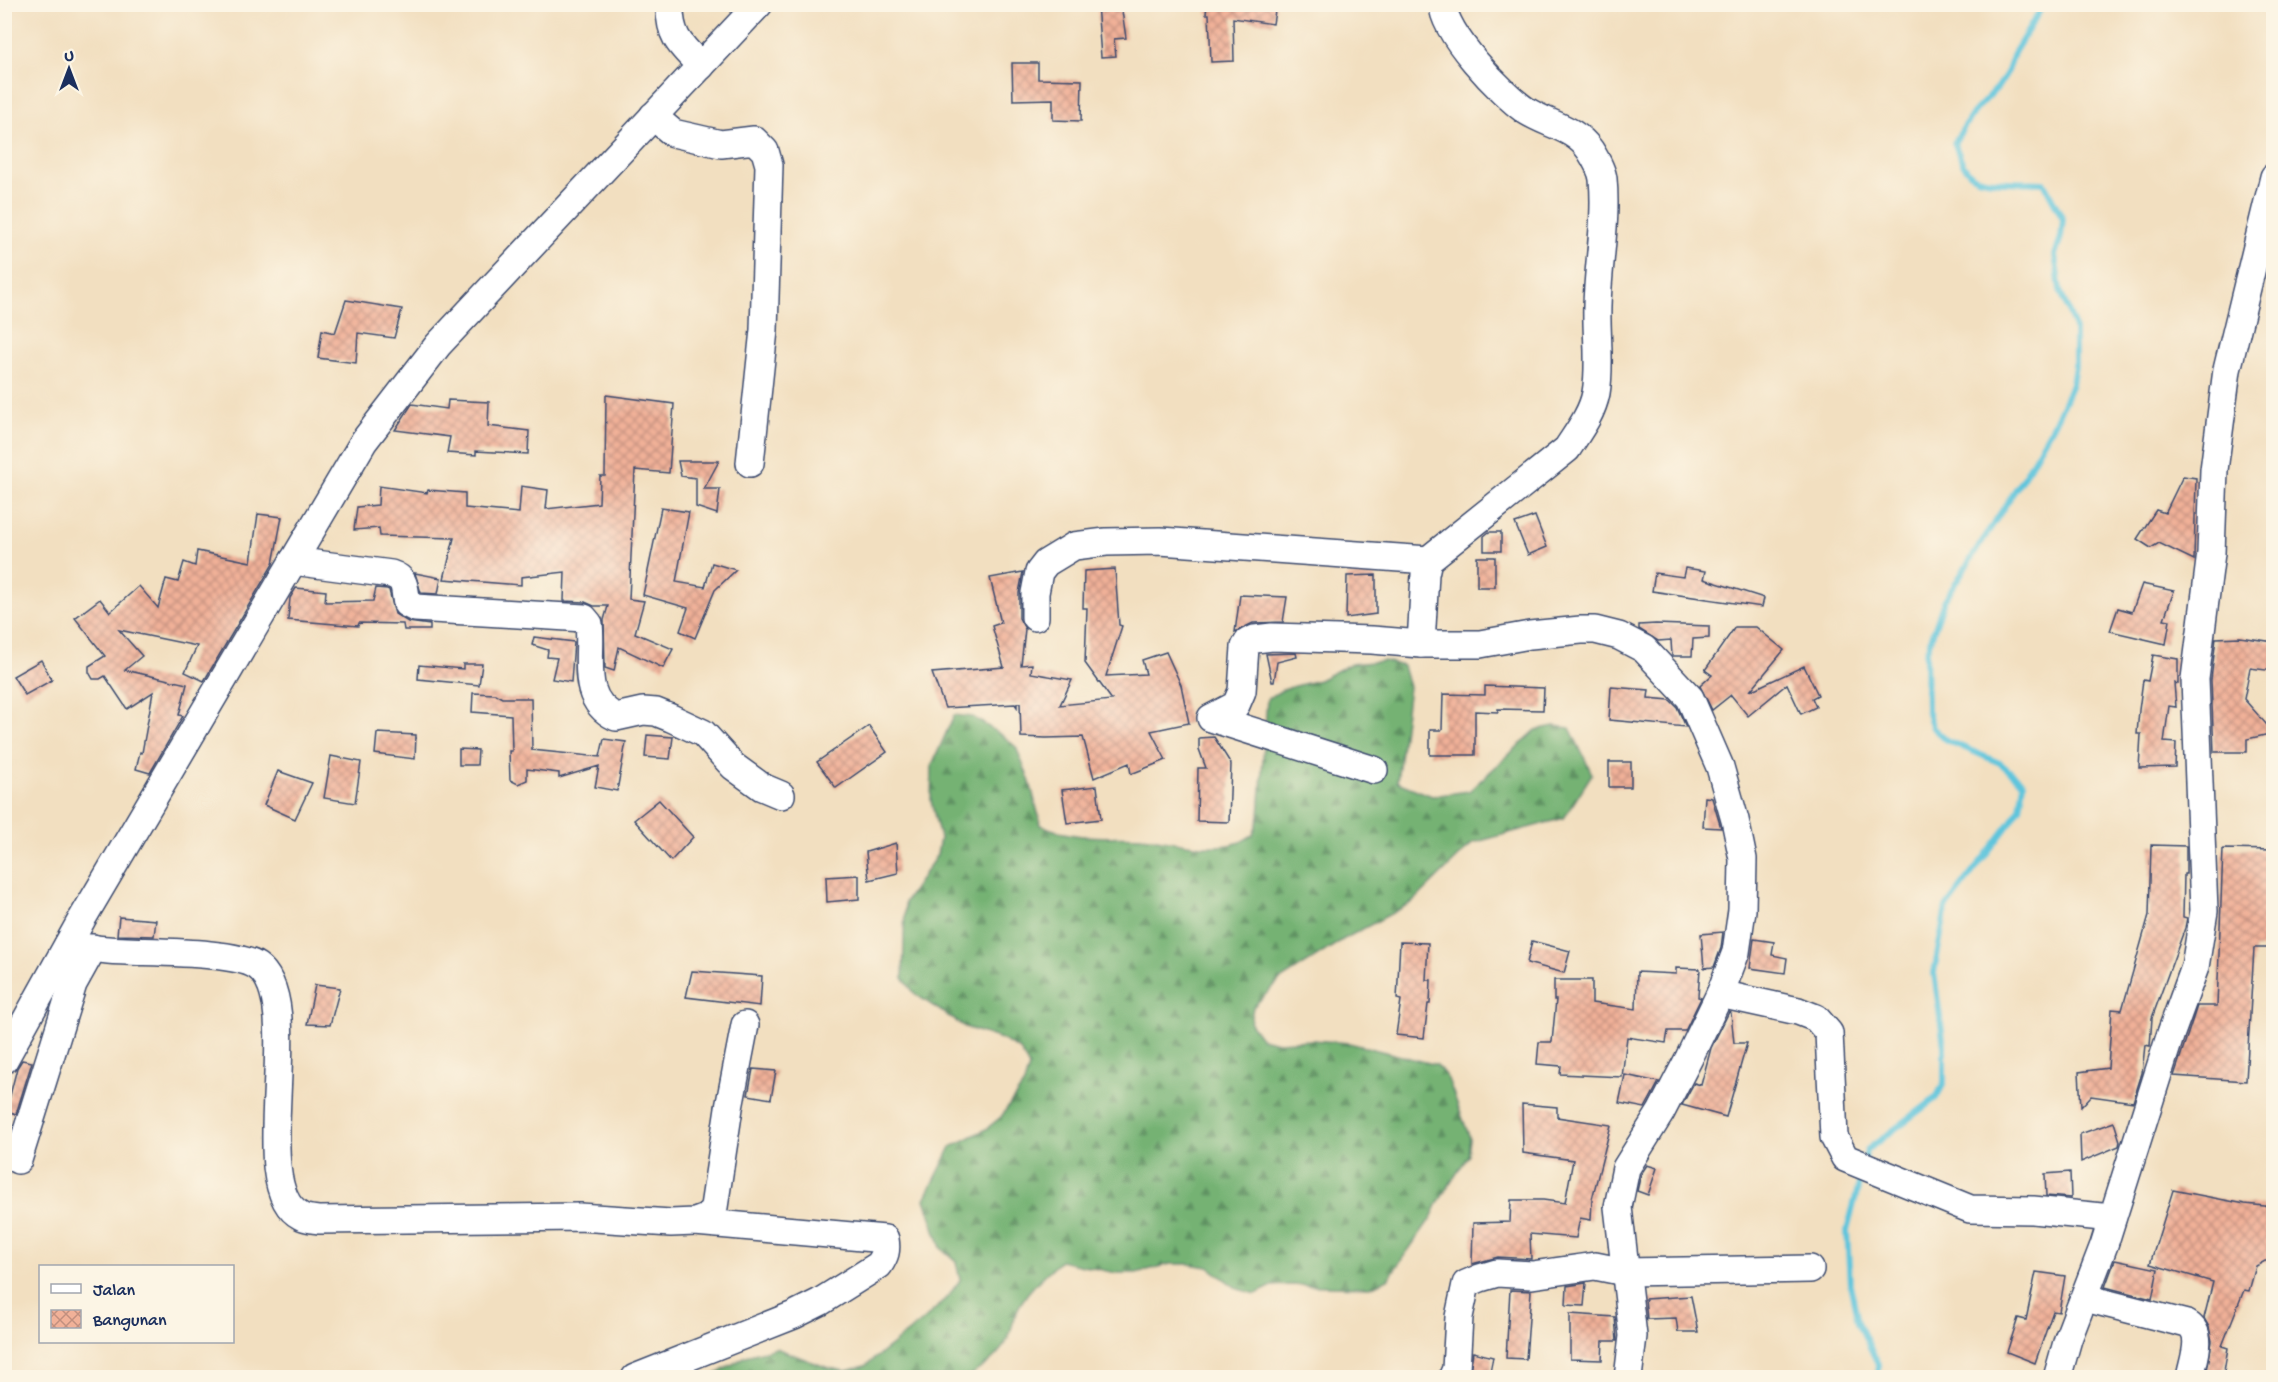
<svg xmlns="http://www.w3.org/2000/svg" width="2278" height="1382" font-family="'Gochi Hand',sans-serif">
<defs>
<pattern id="forest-firs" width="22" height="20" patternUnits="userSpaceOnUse" patternTransform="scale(1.5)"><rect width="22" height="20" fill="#74b273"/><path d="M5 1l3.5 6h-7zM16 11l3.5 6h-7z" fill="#5e9162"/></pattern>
<pattern id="building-cross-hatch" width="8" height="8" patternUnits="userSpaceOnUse" patternTransform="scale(1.5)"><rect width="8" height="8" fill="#f1b198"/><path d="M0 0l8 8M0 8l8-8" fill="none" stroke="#c2907f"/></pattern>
</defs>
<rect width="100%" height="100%" fill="#fcf5e5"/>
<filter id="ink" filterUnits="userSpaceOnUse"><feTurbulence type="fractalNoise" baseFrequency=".0167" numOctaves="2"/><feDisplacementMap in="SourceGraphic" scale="12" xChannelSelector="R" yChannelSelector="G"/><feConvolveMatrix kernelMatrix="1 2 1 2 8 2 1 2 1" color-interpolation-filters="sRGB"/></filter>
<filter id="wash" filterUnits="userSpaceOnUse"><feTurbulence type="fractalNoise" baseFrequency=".008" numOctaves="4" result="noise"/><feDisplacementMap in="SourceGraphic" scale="24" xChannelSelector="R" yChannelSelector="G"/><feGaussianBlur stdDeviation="1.35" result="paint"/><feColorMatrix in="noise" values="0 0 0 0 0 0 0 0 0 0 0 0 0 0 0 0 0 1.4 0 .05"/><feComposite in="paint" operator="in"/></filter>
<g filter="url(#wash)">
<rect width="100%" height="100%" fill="#f2dfc0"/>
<path fill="url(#forest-firs)" stroke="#487068" stroke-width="1.5" d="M1385,661L1403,666L1409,687L1397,782L1432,796L1469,791L1536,730L1554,726L1570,728L1592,774L1564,818L1473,843L1413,902L1344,939L1280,980L1253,1007L1250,1023L1261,1038L1278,1042L1313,1040L1349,1043L1437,1065L1448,1079L1470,1138L1468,1156L1439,1201L1431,1218L1388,1279L1370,1287L1290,1285L1272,1286L1256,1294L1238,1289L1208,1267L1189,1264H1170L1136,1273H1116L1060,1261C1046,1274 1031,1286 1021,1303C1014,1313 1013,1327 1008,1338C1000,1356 983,1368 967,1377L710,1378L746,1356L776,1348L828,1368L846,1371L865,1366L924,1320L949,1295L960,1280L956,1261L941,1248L925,1199L951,1147L986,1129L1001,1117L1024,1084L1029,1067L1020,1050L1001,1039L965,1027L915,994L903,978L905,902L937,855L940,838L931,801L932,765L954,715L973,717L1003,736L1016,747L1030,782L1041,825C1084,844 1108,833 1150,838C1178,842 1208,851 1237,843C1242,842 1248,837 1253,835L1259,817L1267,699L1284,689L1319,680L1350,664Z"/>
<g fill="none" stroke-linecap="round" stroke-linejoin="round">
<g stroke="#5fc5dc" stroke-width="6">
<path d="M1865,1159L1867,1150L1936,1098L1944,1083V1046L1934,973L1946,907L2010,823L2020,808L2024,783L2000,763L1946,740L1933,728L1927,711L1926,653L1944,601L2026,473L2057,418L2072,384L2075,366V328L2060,290L2055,255L2061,237L2063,219L2044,183C2029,182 1986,184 1973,176C1963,169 1959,153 1954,143L1973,113L1998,87L2008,71L2014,53L2044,4"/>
<path d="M1862,1172L1847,1231L1850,1284L1858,1322L1878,1364L1877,1378"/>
</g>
</g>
<g id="blocks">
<g fill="url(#building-cross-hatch)">
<path d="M1097,4H1121L1126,38L1114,39L1116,56L1101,57Z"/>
<path d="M1207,4H1276L1273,24L1233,18L1234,61L1211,62L1209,14H1206Z"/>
<path d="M1012,63H1038V79L1082,80L1081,121L1053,120V99L1013,100Z"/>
<path d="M346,300L402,309L394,338L358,333L356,363L318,358L322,330L335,333Z"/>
<path d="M606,395L674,404L669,473L635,470L629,599L644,601L635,633L673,649L663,668L619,647L614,671L605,668L604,620L608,606H594L585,602L564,601L565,572L521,577V585L444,579L454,538L380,536L379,528L354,530L357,507L378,505L379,486L427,493L428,490L465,493V508L519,513L521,486L548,490L546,509L599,503L600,476H605Z"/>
<path d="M448,400L489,402L488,426L529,431L528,454L476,451V455L447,453L450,437L395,430L412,404L447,409Z"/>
<path d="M678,461H719L704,489H720L717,514L696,507V478L681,476Z"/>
<path d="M2183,476L2196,478L2194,560L2159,543L2151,548L2137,539L2156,510L2165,513Z"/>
<path d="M661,508L689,512L676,582L705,587L712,563L736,570L715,590L695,638L680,631L688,608L643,595Z"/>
<path d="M258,514L282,517L273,564L204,681L185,672L197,646L119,630L142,656L125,670L187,684L179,715L183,716L150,773L136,769L140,752L142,753L153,692L127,709L105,676L100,679H93L89,672V666L105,656L75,618L100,599L110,612L139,586L158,608L166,579L178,582L184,562L195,566L197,551L251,562Z"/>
<path d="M1535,516L1547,547L1528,555L1515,523Z"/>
<path d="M1489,532H1501V551H1484V536Z"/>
<rect x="1477" y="557" width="18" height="30"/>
<path d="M1685,568L1706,571L1704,579L1764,598L1762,607L1652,591L1655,573L1683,577Z"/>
<path d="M1115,569L1119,625L1122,626L1106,676L1146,674L1142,660L1166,652L1181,685L1189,723L1151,731L1166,760L1131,774L1129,763L1094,778L1083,737L1046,738L1021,737L1020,703H1017V707L1015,704L945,708L932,673L1004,667L992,626L1001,623L990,578L1023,572L1019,593V618L1025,629L1021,665L1032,664L1031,673L1072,680L1060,705L1112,700L1085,663L1087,608H1083L1084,571Z"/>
<path d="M415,573L441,578L438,594L421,593Z"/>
<path d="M1376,575V614L1346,618L1347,576Z"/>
<path d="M2142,584L2174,591L2164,619L2170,620L2166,644L2110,631L2118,608L2132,612Z"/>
<path d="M296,588L326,591L325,602L373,601L376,588L387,589L389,590L395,614L408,622L430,625V630H404L403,624L359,623L358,626L288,620L290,598Z"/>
<path d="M1240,595L1287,597L1283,622L1253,623L1235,632Z"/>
<path d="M1656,624L1709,626V638L1693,639L1692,656H1672L1671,640L1658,641L1639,629V625Z"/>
<path d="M1735,627H1756L1784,650L1750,691L1804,666L1818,695L1812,698L1816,707L1801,714L1787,684L1748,716L1731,695L1712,710L1700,686L1712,675L1705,670Z"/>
<path d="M534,637L574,642L571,682L552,679L557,658L547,657L548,650L532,645Z"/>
<path d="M2240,637L2274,642V671L2250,668L2244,699L2274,733L2247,739V752H2214L2211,680L2216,638Z"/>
<path d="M1296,653L1297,657L1277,662L1274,682H1272L1266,654Z"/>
<path d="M2153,655L2178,659V684L2174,683L2176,707L2169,706L2164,742L2176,743L2175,767L2139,768L2141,734H2137L2139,710L2143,680L2148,681Z"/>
<path d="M41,660L52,680L25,695L13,676Z"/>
<path d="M463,664H482L479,685L418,679L419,665L463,669Z"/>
<path d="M1485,686L1544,688L1543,710L1498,709V712L1475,711V755H1430V730H1442L1443,694L1485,695Z"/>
<path d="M1611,687L1649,690L1648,698L1670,700L1677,707L1686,727L1609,720Z"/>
<path d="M473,693L495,694L502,698H531L532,750L600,757L604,739L626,742L617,791L595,787L599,766L559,778V773L527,769V780L518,784L510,780L509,751H512L511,715L472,712Z"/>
<path d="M869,726L887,752L836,788L817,762Z"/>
<path d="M377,733L416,735L415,759L375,754Z"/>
<path d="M647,735L673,737L670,759L645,757Z"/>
<path d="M1214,737L1231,764L1229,822L1197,821L1198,768H1206L1199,749V738Z"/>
<path d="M459,749L478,750L477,765H459Z"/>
<path d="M331,756L361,762L355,803L324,798Z"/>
<rect x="1609" y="762" width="22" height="25"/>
<path d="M278,771L312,783L295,819L264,805Z"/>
<path d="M1097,786L1101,819L1067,823L1062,790Z"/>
<path d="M1705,797L1712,798L1721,828L1703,827Z"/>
<path d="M659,800L693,837L671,861L634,820Z"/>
<path d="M896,843L898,873L869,880L866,852Z"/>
<path d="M2151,845L2186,846V874H2184L2183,917L2187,918L2185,928L2152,1018L2150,1046L2145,1045L2142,1073L2133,1102L2091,1096L2081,1107L2079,1072L2108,1068L2112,1009L2122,1010L2149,915Z"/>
<path d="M2223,849L2274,850V878H2270V928L2274,926V948H2254L2246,1081L2174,1076L2197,1006H2217Z"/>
<path d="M859,875V899L827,902L826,877Z"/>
<path d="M119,917L156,920L154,936L117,935Z"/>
<path d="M1723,932L1721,948L1714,967L1704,968L1701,934Z"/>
<path d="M1754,939L1774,942L1772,955L1787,958L1785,973L1750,968Z"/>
<path d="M1532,941L1570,951L1564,973L1527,963Z"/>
<path d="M1400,942L1428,943L1426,980H1431L1430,1004H1428L1424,1038L1396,1035L1401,1000L1397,999Z"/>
<path d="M1676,968L1700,969L1698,997L1701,998L1685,1031H1668L1666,1043L1627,1037L1622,1077L1560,1074L1561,1066L1537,1064L1539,1042H1552L1556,1000H1554V980H1592V1003L1636,1009L1637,972L1676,974Z"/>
<path d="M692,971L762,976L760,1006L686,997Z"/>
<path d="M315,985L340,988L330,1025L307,1024Z"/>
<path d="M1729,1012L1731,1013L1734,1043H1747L1726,1117L1682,1105L1694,1083L1701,1085L1711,1048Z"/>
<path d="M22,1060L32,1062L16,1114L6,1111L17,1068Z"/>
<path d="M753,1069L776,1071L771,1099L748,1095Z"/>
<path d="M1625,1075L1659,1082L1645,1108L1619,1103Z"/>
<path d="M1522,1104L1557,1107V1117L1611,1125L1592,1199L1591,1220L1580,1218L1576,1238L1530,1234L1531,1259L1498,1257L1472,1264L1473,1223L1510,1222L1511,1200H1543L1565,1203L1573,1160L1523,1153Z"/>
<path d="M2114,1122L2120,1141L2119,1146L2081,1162L2080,1134Z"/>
<path d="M1647,1165L1657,1168L1648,1195L1637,1191L1641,1174Z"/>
<path d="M2070,1172L2071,1198L2046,1196L2045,1174Z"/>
<path d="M2173,1190L2245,1204L2274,1207V1261H2265L2256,1266L2249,1291L2244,1290L2222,1346L2228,1348L2223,1377H2206L2212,1341L2209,1327L2204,1318L2213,1282L2150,1264Z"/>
<path d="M2115,1260L2158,1269L2152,1299L2105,1287Z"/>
<path d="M2036,1272L2065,1276L2059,1312L2053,1311L2035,1363L2007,1352L2018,1318L2026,1320Z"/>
<path d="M1586,1283L1584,1306L1566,1305L1567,1286Z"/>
<path d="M1510,1290L1531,1291L1526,1359L1506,1358Z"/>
<path d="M1691,1296L1698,1332H1678L1676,1318L1647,1319L1645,1299Z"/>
<path d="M1570,1314L1615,1317L1617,1341H1603L1602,1360L1570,1359Z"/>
<path d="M1473,1352L1493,1357L1489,1377H1469Z"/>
</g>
</g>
</g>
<g filter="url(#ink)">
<use href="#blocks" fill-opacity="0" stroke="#3b496d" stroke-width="1.5"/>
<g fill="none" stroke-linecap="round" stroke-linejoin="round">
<g stroke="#3b496d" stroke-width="30">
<g id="minor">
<path d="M670,4C669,36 680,45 701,66"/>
<path d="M1443,4C1442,32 1503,95 1525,110C1548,125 1574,127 1590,150C1595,158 1602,170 1603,179C1607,221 1598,264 1597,306C1596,334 1601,365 1596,393C1592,414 1578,432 1567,449L1428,560L1425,574L1421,644H1480L1530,635L1581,630H1595L1619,636L1644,649L1690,698L1720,767L1735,820L1743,859L1742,910L1736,952L1720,994L1689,1058L1661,1112L1626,1168L1618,1207L1633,1336L1628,1378"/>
<path d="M653,116L673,133L721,144L754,140L765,151L769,165L764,330L750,463"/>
<path d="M293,561L391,574C407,579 404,589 407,604L415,608L584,618L589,624C593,657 578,699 616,717L643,711L656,712L671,718L703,733L733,766L762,787L781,795"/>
<path d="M1035,617V593L1039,572L1046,563L1074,546L1106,542L1160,541L1428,560"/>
<path d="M1374,770L1211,718L1236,705L1242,691L1245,647L1248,642L1255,639L1272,637L1372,640L1421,644"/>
<path d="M68,945C81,947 95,949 108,950C140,953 234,950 257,966C309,1002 244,1187 301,1216C306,1219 314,1219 319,1220L579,1217L671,1223L695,1222L708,1217L714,1207L729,1108L745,1025"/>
<path d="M1720,994L1798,1011L1816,1018L1829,1033L1834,1137L1845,1158L1970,1209L2033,1210L2112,1218"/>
<path d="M4,1060L82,919L364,441L438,345L759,4"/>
<path d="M18,1160L73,984L93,948"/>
<path d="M2085,1298L2187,1324C2205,1334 2193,1360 2190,1378"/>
<path d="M635,1378L794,1315L820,1302L879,1265C885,1256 887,1251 885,1239L695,1222"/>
<path d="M1452,1378L1456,1369L1459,1317L1466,1284L1480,1278L1497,1273L1532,1275L1595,1266L1625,1272L1810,1269"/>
<path d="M2057,1378L2068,1339L2104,1245L2171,1033L2195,967L2204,911L2195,679L2211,553L2214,470L2227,370L2274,177"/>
</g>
</g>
<use href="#minor" stroke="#fff" stroke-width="27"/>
</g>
</g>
<rect width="2278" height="1382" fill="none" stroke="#fcf5e5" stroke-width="24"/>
<rect x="39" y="1265" width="195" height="78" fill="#fcf5e5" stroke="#a2a6af" stroke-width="1.5"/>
<rect x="51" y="1284" width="30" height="9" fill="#ffffff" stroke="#a2a6af" stroke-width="1.5"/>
<text x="93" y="1295" font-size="18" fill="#1b2f5e">Jalan</text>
<rect x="51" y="1310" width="30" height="18" fill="url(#building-cross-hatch)" stroke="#a2a6af" stroke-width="1.5"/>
<text x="93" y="1325" font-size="18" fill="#1b2f5e">Bangunan</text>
<g transform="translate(69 69)" stroke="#fcf5e5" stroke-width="4.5" paint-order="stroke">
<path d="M0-4.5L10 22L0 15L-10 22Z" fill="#1b2f5e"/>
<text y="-9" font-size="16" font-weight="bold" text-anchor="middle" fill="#1b2f5e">U</text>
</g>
</svg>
